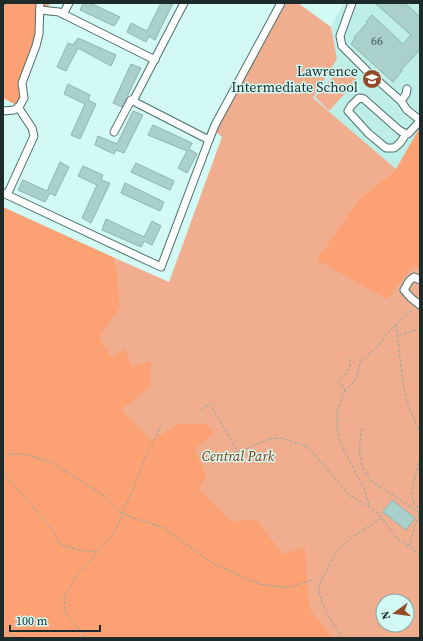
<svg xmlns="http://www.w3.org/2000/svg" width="423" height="641" font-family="'Source Serif 4',serif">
<rect width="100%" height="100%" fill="#d2f9f4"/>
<path fill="#bdeee8" d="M344,3H420V131L396,169L311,98L337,59L331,27Z"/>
<g fill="#f0ae8f" fill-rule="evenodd">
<path d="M286,3H298L331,27L337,59L313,98L396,169L361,197L412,260L420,265V638H53L3,214L116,263L115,258L169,282L222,137L215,131ZM383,601H407V625H383Z"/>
<path d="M342,67L357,80L329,111L315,97Z"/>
</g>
<g fill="#fca174">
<path d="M3,3H50L41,23L20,107L3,98Z"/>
<path d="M420,127V269L414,265L387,299L317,260L361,197L396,169Z"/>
<path d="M3,207L115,258L120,307L99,338L112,357L125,349L132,367L151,361V386L121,410L151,440L179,424H206L215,432L195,449L206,475L199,489L231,521L256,520L283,554L305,547L309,608L333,638H3Z"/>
</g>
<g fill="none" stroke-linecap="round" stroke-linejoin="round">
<path stroke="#23978e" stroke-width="2" d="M3,5L5,3"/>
</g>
<g fill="#aad0cb" stroke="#8eb4af">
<path d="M83,3H90L120,17L114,26L80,10Z"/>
<path d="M161,3H173L155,40L149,36L146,42L127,32L131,23L147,31Z"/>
<path d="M375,3H405L420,17V50L401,70L402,71L393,82L351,44L355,38L354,37L367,23L366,22L372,15L403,44L411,35Z"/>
<path d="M78,38L116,55L111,66L78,48L66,71L57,67L68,43L73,45Z"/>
<path d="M131,64L141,68L122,107L113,103Z"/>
<path d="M68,84L90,95L88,100L96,104L80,139L71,135L85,104L64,94Z"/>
<path d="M133,111L143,115L124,153L116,150L114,154L95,145L98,136L117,144Z"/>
<path d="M153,125L192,143L189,149L197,154L187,173L178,168L187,151L148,135Z"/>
<path d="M60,162L69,167L55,196L50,193L45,202L18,190L23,180L47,191Z"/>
<path d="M136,163L174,181L170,190L131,172Z"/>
<path d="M83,166L103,175L101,180L110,183L91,223L82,218L97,185L78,176Z"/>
<path d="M125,183L164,202L160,211L121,193Z"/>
<path d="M106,219L144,237L152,221L161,226L152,245L144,241L141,247L102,230Z"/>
<path d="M392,500L415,518L406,530L383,512Z"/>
</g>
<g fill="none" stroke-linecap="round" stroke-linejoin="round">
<g stroke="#4b6e6a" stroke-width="9">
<g id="minor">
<path d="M352,3L340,36L342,46L367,71L401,101"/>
<path d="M40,10L59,12L155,60"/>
<path d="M63,14L69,3"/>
<path d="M407,89L406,94L401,101L407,110L420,120"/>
<path d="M133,101L184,3"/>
<path d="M3,111L14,110L19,107L24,98L22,83L36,46L39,34L40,3"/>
<path d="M406,134L399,130L364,99L359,98L351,106L348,111L368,133L386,148H394L400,143L406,134H408L420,121"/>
<path d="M209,140L215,125L281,3"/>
<path d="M3,193L161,267L209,140L131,100L114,132"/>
<path d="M7,195L34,136L32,128L18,107"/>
<path d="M420,280L414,277L409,281L404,290L411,298L420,305"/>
</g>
</g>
<g stroke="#8caaa6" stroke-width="1" stroke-dasharray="3 2" stroke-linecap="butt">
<path d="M411,311L396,324L403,383L407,402L420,433"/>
<path d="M399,335L420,329"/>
<path d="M350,359C352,369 346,374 339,380L345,390C356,383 358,374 360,362L377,347L391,329L396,324"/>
<path d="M345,390L337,410V427L340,442L365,491L369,506"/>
<path d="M201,409L210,404L238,452L269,439L281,438L308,447L349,495L370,507L380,515L396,538L420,555"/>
<path d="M362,428C358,449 357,471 377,485C381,488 386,490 390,493C400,499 409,506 419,512"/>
<path d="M3,457L11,454H24L51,462L106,497L122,514L164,528L212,563L259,584L289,588L315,579"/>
<path d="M420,458L411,494L414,504L420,509"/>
<path d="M3,472L51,528L61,545L79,550L96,552"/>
<path d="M409,546L420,511"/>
<path d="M3,631L19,638"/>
<path d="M84,638L83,634L65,612L64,596L78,574L115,532L147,454L161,426"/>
<path d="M343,638C334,627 319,602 319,588C320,581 325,574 328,568C331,560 335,553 341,547C353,535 368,528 382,518"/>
</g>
<use href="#minor" stroke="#fff" stroke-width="7"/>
</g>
<defs>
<g id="school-disc" transform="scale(1)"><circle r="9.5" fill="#924b25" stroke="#d2f9f4"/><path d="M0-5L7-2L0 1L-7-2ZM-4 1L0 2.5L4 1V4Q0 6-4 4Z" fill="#fff"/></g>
</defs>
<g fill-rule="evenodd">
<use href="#school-disc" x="372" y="79"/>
</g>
<g text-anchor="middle" stroke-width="3" stroke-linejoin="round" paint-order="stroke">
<g font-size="12" fill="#405552">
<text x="377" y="45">66</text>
</g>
<g font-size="14" fill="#1d2c2a" stroke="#d2f9f4" text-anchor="end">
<text x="358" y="76">Lawrence<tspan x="358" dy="16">Intermediate School</tspan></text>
</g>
<g font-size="14" font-style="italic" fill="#883800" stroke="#d2f9f4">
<text x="238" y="461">Central Park</text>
</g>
</g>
<rect width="423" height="641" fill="none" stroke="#1d2c2a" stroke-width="8"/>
<g transform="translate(395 613) rotate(256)"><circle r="19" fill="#d2f9f4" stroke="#8aa7a3"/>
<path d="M0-3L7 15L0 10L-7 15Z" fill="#924b25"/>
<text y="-6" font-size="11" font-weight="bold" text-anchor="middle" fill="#1d2c2a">N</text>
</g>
<path d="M10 625v6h90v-6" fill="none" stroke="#1d2c2a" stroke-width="2"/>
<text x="16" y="625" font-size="12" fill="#1d2c2a" stroke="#d2f9f4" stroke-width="3" paint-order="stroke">100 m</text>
</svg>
